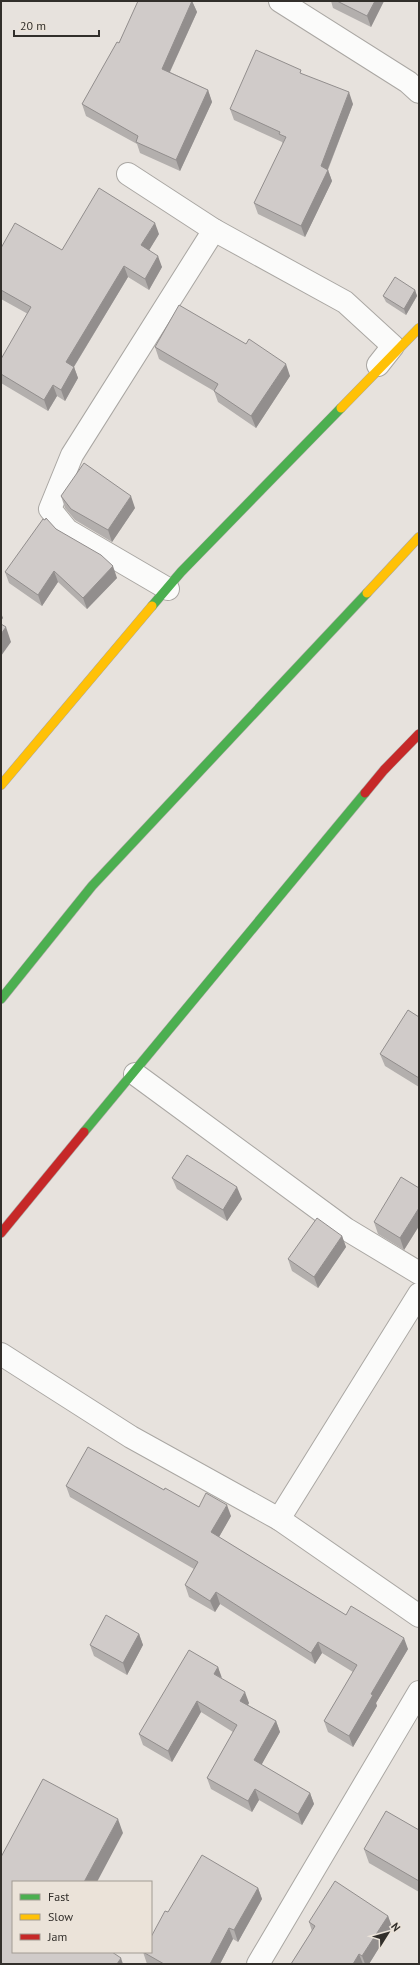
<svg xmlns="http://www.w3.org/2000/svg" width="420" height="1965" font-family="'PT Sans',sans-serif">
<rect width="100%" height="100%" fill="#e7e2dd"/>
<g fill="none" stroke-linecap="round" stroke-linejoin="round">
<g stroke="#aaa7a3" stroke-width="24">
<g id="street">
<path d="M280,1L408,82L419,92"/>
<path d="M128,174L214,230L345,302L393,346L378,365"/>
<path d="M168,589L67,530L50,509L72,455L214,230"/>
<path d="M135,1074L346,1229L419,1273"/>
<path d="M1,1354L131,1437L279,1519L419,1616"/>
<path d="M279,1519L419,1294"/>
<path d="M258,1964L419,1692"/>
</g>
</g>
<g stroke="#aaa7a3" stroke-width="10">
<g id="fast">
<path d="M152,606L181,572L341,408"/>
<path d="M1,999L92,886L367,593"/>
<path d="M84,1132L365,793"/>
</g>
</g>
<g stroke="#aaa7a3" stroke-width="10">
<g id="slow">
<path d="M341,408L419,328"/>
<path d="M367,593L419,537"/>
<path d="M1,785L152,606"/>
</g>
</g>
<g stroke="#aaa7a3" stroke-width="10">
<g id="jam">
<path d="M365,793L384,770L419,734"/>
<path d="M1,1233L84,1132"/>
</g>
</g>
<use href="#street" stroke="#fbfbfa" stroke-width="22"/>
<use href="#fast" stroke="#4caf50" stroke-width="9"/>
<use href="#slow" stroke="#ffc107" stroke-width="9"/>
<use href="#jam" stroke="#c62828" stroke-width="9"/>
</g>
<g fill="#b3afad">
<path d="M192,1L197,12L170,72L208,90L212,102L180,171L140,153L137,144L86,116L82,104L119,43Z"/>
<path d="M331,1H384L371,27L333,8Z"/>
<path d="M302,74L353,104L328,170L332,181L305,237L258,214L254,203L283,144L282,142L234,120L230,109Z"/>
<path d="M159,234L149,250L162,267L149,290L128,277L74,367L78,378L65,401L57,396L48,411L1,383V359L28,314L1,299V248L62,250Z"/>
<path d="M415,290L417,296L406,315L386,302L383,296Z"/>
<path d="M246,344L290,376L256,428L218,402L214,391L159,359L155,347Z"/>
<path d="M61,496L135,508L112,542L75,520L65,508Z"/>
<path d="M56,529L117,578L87,609L58,582L42,606L9,583L5,572Z"/>
<path d="M419,1017V1087L385,1066L380,1054Z"/>
<path d="M172,1178L242,1199L227,1221L177,1189Z"/>
<path d="M419,1188V1226L404,1250L378,1234L374,1222Z"/>
<path d="M342,1236L346,1247L318,1288L292,1271L288,1259Z"/>
<path d="M66,1486L164,1490L199,1507L231,1516L219,1537L346,1615L408,1649L376,1703L377,1706L353,1747L328,1732L324,1721L353,1672L322,1653L315,1664L220,1604L215,1612L189,1597L185,1585L194,1569L70,1497Z"/>
<path d="M139,1634L143,1645L127,1675L94,1656L90,1645Z"/>
<path d="M218,1667L221,1678L249,1703L248,1705L276,1721L280,1732L261,1765L310,1793L314,1804L302,1825L259,1800L252,1812L211,1789L207,1778L233,1732L201,1712L172,1762L143,1745L139,1734Z"/>
<path d="M419,1830V1892L369,1863L364,1849Z"/>
<path d="M258,1888L262,1899L238,1942L233,1939L220,1964H147L143,1952L168,1912Z"/>
<path d="M388,1916L392,1927L369,1964H291L312,1931L309,1922Z"/>
</g>
<g fill="#928e8d">
<path d="M192,1L197,12L166,80L162,69Z"/>
<path d="M375,1H384L371,27L367,16Z"/>
<path d="M208,90L212,102L180,171L176,160Z"/>
<path d="M349,92L353,104L327,171L328,170L332,181L305,237L301,226L321,166Z"/>
<path d="M155,223L159,234L145,257L141,245Z"/>
<path d="M158,256L162,267L149,290L145,279Z"/>
<path d="M124,266L128,277L70,373L66,362Z"/>
<path d="M415,290L417,296L406,315L404,309Z"/>
<path d="M286,364L290,376L256,428L251,416Z"/>
<path d="M74,367L78,378L65,401L61,390Z"/>
<path d="M53,385L57,396L48,411L44,400Z"/>
<path d="M131,496L135,508L112,542L108,530Z"/>
<path d="M113,566L117,578L87,609L83,598Z"/>
<path d="M54,571L58,582L42,606L38,595Z"/>
<path d="M1,613L3,618L1,621Z"/>
<path d="M6,627L11,642L1,656V634Z"/>
<path d="M237,1187L242,1199L227,1221L223,1210Z"/>
<path d="M419,1208V1226L404,1250L400,1238Z"/>
<path d="M342,1236L346,1247L318,1288L314,1277Z"/>
<path d="M227,1505L231,1516L215,1544L211,1532Z"/>
<path d="M216,1592L220,1604L215,1612L210,1601Z"/>
<path d="M139,1634L143,1645L127,1675L123,1663Z"/>
<path d="M404,1638L408,1649L376,1703L377,1706L353,1747L349,1736L371,1694Z"/>
<path d="M318,1642L322,1653L315,1664L311,1653Z"/>
<path d="M218,1667L222,1678L214,1674Z"/>
<path d="M245,1692L249,1703L244,1712L240,1701Z"/>
<path d="M197,1701L201,1712L172,1762L168,1751Z"/>
<path d="M276,1721L280,1732L258,1771L254,1760Z"/>
<path d="M255,1789L259,1800L252,1812L248,1801Z"/>
<path d="M310,1793L314,1804L302,1825L298,1814Z"/>
<path d="M118,1819L123,1833L97,1882H84Z"/>
<path d="M258,1888L262,1899L238,1942L234,1930Z"/>
<path d="M388,1916L392,1927L369,1964H365L362,1956Z"/>
<path d="M229,1928L233,1939L220,1964H210Z"/>
<path d="M359,1954L363,1964H353Z"/>
<path d="M121,1958L123,1964H117Z"/>
</g>
<g fill="#d0cbc9" stroke="#928e8d">
<path d="M138,1H192L162,69L208,90L176,160L136,142L138,136L82,104L117,42L119,43Z"/>
<path d="M337,1H375L367,16Z"/>
<path d="M256,50L301,70L300,73L349,92L321,166L328,170L301,226L254,203L286,137L279,134L280,132L230,109Z"/>
<path d="M99,188L155,223L141,245L158,256L145,279L124,266L66,362L74,367L61,390L53,385L44,400L1,374V359L31,307L1,290V248L15,223L62,250Z"/>
<path d="M395,277L415,290L404,309L383,296Z"/>
<path d="M179,305L246,344L249,339L286,364L251,416L214,391L218,384L155,347Z"/>
<path d="M84,463L131,496L108,530L71,509L61,496Z"/>
<path d="M46,518L56,529L101,555L113,566L83,598L54,571L38,595L5,572L43,519L45,520Z"/>
<path d="M1,624L6,627L1,634Z"/>
<path d="M408,1010L419,1017V1078L380,1054Z"/>
<path d="M187,1155L237,1187L223,1210L172,1178Z"/>
<path d="M401,1177L419,1188V1208L400,1238L374,1222Z"/>
<path d="M317,1218L342,1236L314,1277L288,1259Z"/>
<path d="M88,1447L164,1490L165,1488L199,1507L206,1493L227,1505L211,1532L346,1615L351,1606L404,1638L371,1694L373,1695L349,1736L324,1721L357,1665L318,1642L311,1653L216,1592L210,1601L185,1585L198,1562L66,1486Z"/>
<path d="M106,1615L139,1634L123,1663L90,1645Z"/>
<path d="M189,1650L218,1667L214,1674L245,1692L240,1701L276,1721L254,1760L310,1793L298,1814L255,1789L248,1801L207,1778L237,1725L197,1701L168,1751L139,1734Z"/>
<path d="M43,1779L118,1819L84,1882H13V1952H112L121,1958L117,1964H1V1857Z"/>
<path d="M386,1811L419,1830V1881L364,1849Z"/>
<path d="M202,1855L258,1888L234,1930L229,1928L210,1964H164L143,1952H151V1937L165,1911L168,1912Z"/>
<path d="M335,1881L388,1916L362,1956L359,1954L353,1964H291L315,1926L309,1922Z"/>
</g>
<rect width="420" height="1965" fill="none" stroke="#322f2b" stroke-width="4"/>
<rect x="12" y="1881" width="140" height="72" fill="#ebe3d9" stroke="#a19b93"/>
<rect x="20" y="1894" width="20" height="6" fill="#4caf50" stroke="#a19b93"/>
<text x="48" y="1901" font-size="12" fill="#322f2b">Fast</text>
<rect x="20" y="1914" width="20" height="6" fill="#ffc107" stroke="#a19b93"/>
<text x="48" y="1921" font-size="12" fill="#322f2b">Slow</text>
<rect x="20" y="1934" width="20" height="6" fill="#c62828" stroke="#a19b93"/>
<text x="48" y="1941" font-size="12" fill="#322f2b">Jam</text>
<g transform="translate(388 1933) rotate(53)" stroke="#ebe3d9" stroke-width="3" paint-order="stroke">
<path d="M0-3L7 15L0 10L-7 15Z" fill="#322f2b"/>
<text y="-6" font-size="11" font-weight="bold" text-anchor="middle" fill="#322f2b">N</text>
</g>
<path d="M14 30v6h85v-6" fill="none" stroke="#322f2b" stroke-width="2"/>
<text x="20" y="30" font-size="12" fill="#322f2b" stroke="#ebe3d9" stroke-width="3" paint-order="stroke">20 m</text>
</svg>
